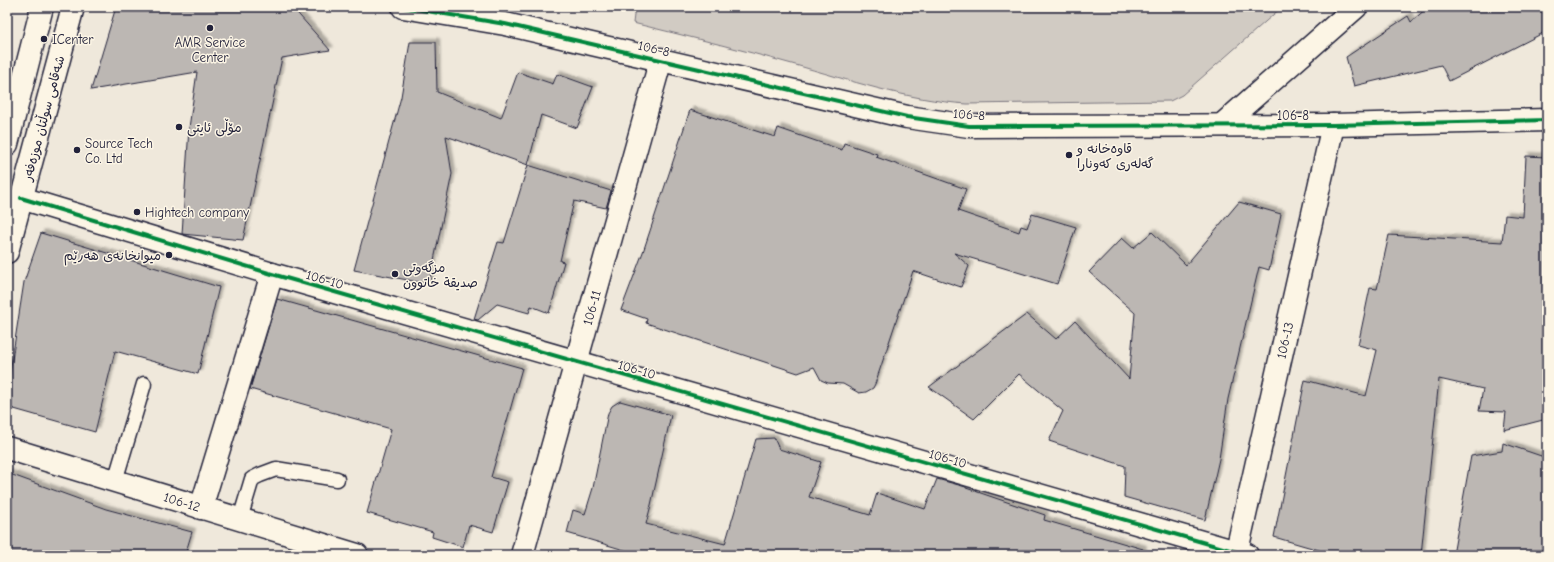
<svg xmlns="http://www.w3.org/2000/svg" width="1554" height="562" font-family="'Comic Neue','Playpen Sans Arabic',sans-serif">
<defs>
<filter id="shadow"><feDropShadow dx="3.5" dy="-3.5" stdDeviation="1" flood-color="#0004"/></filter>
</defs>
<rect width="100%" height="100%" fill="#efe8db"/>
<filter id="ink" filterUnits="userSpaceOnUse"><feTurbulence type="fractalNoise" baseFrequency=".025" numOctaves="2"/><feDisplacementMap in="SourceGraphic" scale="8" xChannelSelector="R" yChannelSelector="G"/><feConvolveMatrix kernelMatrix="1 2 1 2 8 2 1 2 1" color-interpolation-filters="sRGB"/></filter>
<g filter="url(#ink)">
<path fill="#d1cbc3" stroke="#7a767f" d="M635,7H1282L1182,95L1170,101L967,104C907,100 849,80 792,64C740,49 686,36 633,23Z"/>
<g fill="#bcb7b3" stroke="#22223b" filter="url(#shadow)">
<path d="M116,7H292L330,50L282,58L243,240L182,234L189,128L197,72L91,90Z"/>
<path d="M1428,7H1547V31L1449,81L1441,65L1354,86L1346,57L1408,16L1411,22Z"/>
<path d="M410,42H436L437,92L501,118L518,72L553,84L557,74L593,87L577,128L541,115L528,165L446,136L452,174L429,284L354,270L401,97Z"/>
<path d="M690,110L775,137L778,128L842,150L844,143L877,154L876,157L966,189L958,211L1019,232L1021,226L1027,228L1032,214L1076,227L1057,284L954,253L969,266L961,287L913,271L875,384L873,388L866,392L859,393L843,384L828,383L821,380L814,367L798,373L646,323L647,319L621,310L643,252Z"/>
<path d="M1526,156L1547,157V392L1545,405L1547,409V419L1504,430L1506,412L1479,411L1483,389L1439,379L1421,555H1336L1274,537L1305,380L1366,396L1377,350L1358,345L1370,288L1377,289L1389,235L1502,242L1505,215L1523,217Z"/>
<path d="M528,165L611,191L606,208L574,201L560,261L564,262L549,313L531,306L529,313L497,304L478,320L474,319L498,242L504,243Z"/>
<path d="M1239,202L1281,214L1269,270L1259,267L1228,399L1219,459L1205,520L1124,497L1125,466L1049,441L1063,411L1019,374L974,419L929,387L1027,314L1056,339L1075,321L1129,379L1135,313L1089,272L1122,238L1133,248L1152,232L1186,265Z"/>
<path d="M41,233L219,287L198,374L115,351L95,432L7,407V392L24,282Z"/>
<path d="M277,299L522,368L491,477L508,482L493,532L469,525L463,547L432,537L433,532L367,513L391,429L250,389Z"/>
<path d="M620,401L671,415L651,505L646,524L725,544L756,439L774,438L779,449L821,462L809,497L870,515L877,493L925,509L937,479L966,487V488L1045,515L1044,520L1143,549L1142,555H641L567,533L573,510L585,514L593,488L608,413L612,406Z"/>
<path d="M1503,443L1547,458V555H1453L1471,456L1502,451Z"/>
<path d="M7,473L106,509L192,532L185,555H7Z"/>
</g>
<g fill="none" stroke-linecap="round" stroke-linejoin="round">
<g stroke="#22223b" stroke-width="17">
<g id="lane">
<path d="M115,481L144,384"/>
<path d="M240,519L252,479L260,475L276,469L337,479"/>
</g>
</g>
<g stroke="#22223b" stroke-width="25">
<g id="street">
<path d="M403,7L505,24L907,117L969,126L1333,125L1547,120"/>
<path d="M1223,124L1356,7"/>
<path d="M21,198L272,274L1247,555"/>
<path id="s1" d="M7,448L357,555"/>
<path d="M201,508L272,274"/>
<path id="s2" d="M522,555L661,59"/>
<path id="s3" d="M1236,555L1333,125"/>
</g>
</g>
<g stroke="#22223b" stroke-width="25">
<g id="primary">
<path d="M7,144L42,7"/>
<path d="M7,252L73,7"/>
</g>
</g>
<use href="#lane" stroke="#fcf5e5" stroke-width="14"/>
<use href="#street" stroke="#fcf5e5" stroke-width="22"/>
<use href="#primary" stroke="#fcf5e5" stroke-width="22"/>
<g stroke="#fcf5e5" stroke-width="6">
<g id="cycleway">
<path d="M403,7L505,24L907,117L969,126L1333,125L1547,120"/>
<path d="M21,198L272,274L1247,555"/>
</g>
</g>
<use href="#cycleway" stroke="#00873e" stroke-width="4"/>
</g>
</g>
<g fill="#22223b" stroke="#fcf5e5" stroke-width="1.5">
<circle cx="210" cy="28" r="4"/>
<circle cx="44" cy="39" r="4"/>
<circle cx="179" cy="127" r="4"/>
<circle cx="77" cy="150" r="4"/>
<circle cx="1069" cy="155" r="4"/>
<circle cx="137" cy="212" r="4"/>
<circle cx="169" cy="255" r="4"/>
<circle cx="395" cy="274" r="4"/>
</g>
<g text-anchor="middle" stroke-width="3" stroke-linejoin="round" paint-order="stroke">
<g font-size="13" fill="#22223b" stroke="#fcf5e5" text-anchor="start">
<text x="52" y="44">ICenter</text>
<text x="210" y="47" text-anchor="middle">AMR Service<tspan x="210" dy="15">Center</tspan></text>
<text x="187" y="132">مۆڵی ئایتی</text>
<text x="85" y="148">Source Tech<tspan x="85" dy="15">Co. Ltd</tspan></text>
<text x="1077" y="153">قاوەخانە و<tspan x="1077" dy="15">گەلەری کەونارا</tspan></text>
<text x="145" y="217">Hightech company</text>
<text x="161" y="260" text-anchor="end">میوانخانەی هەرێم</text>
<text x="403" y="272">مزگەوتی<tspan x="403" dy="15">صديقة خاتوون</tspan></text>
</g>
<g font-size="13" fill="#22223b" stroke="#fcf5e5">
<text transform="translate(654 48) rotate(13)" y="5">106-8</text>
<text transform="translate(969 114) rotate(4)" y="5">106-8</text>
<text x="1293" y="120">106-8</text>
<text transform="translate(43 118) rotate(-75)" y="5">شەقامی سوڵتان موزەفەر</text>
<text transform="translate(325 279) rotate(16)" y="5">106-10</text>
<text dy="5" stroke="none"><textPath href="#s2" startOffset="257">106-11</textPath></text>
<text dy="5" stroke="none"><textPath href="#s3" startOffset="220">106-13</textPath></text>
<text transform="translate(637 369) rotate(16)" y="5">106-10</text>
<text transform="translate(948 458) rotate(16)" y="5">106-10</text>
<text dy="5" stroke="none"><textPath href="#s1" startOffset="183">106-12</textPath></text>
</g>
</g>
<rect width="1554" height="562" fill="none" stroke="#fcf5e5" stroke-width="24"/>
<rect x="12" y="12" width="1530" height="538" fill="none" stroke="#22223b" stroke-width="1.5" filter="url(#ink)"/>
</svg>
